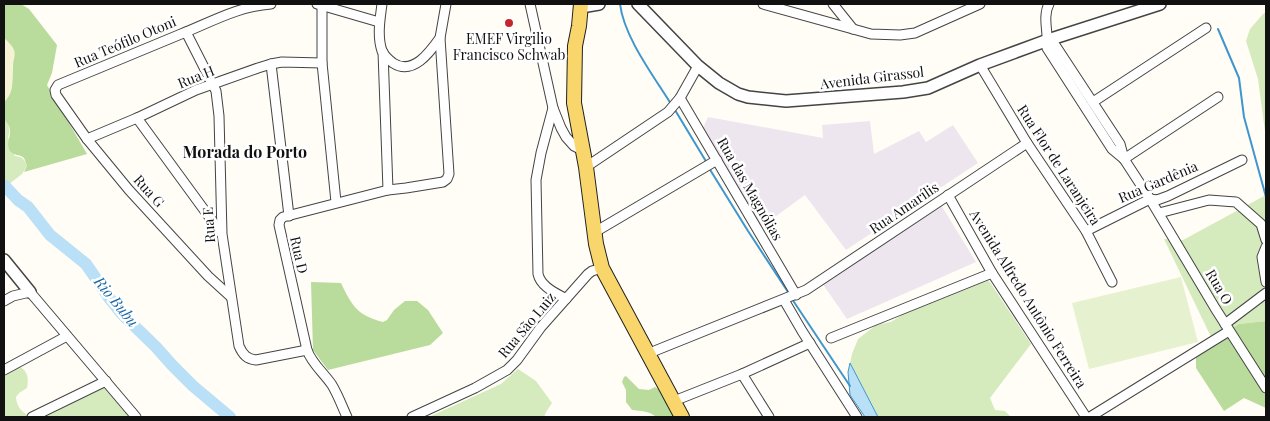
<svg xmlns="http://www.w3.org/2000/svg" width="1270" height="421" font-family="'Playfair Display',serif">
<rect width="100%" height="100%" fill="#fffdf5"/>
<g fill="#eee6ef">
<path d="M708,117L823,138L822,125L870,121L874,154L919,131L926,142L953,125L978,163L846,250L805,195L761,227L703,128Z"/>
<path d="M941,205L976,262L847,319L822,283Z"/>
</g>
<path fill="#f6f3d4" d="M4,38L14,48L15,54L12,68L13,84L8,99L4,102Z"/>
<g fill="#d5ebbd">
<path d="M1266,12V139L1258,79L1246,41L1250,29L1263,14Z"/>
<path d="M4,116C7,125 12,127 8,137L15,156C23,157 24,159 27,166L22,174L4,188Z"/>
<path d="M1266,195V321L1239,324L1212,339L1164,239L1183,240Z"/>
<path d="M987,278L1031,344L990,398L995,410L1005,411L1011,417H878L850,363L852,354L858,339L876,325L891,322L911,309Z"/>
<path d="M19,366C28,371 29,379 27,388L19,393L16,397C16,404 21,413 29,415C40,417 92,393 106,387L132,417H4V375L8,371Z"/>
<path d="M518,369L536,381L552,403L546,412L544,417H429L501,384Z"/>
</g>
<g fill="#b9dc9c">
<path d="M4,4H21L29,9L57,45L52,73L47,85L87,154L24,172L27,166C26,163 25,160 24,158C20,154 14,156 10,151C6,144 10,139 10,132C11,126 6,123 4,118C3,113 4,107 4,102C15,93 12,78 13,65C13,60 16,55 14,50C12,45 8,42 4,38Z"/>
<path d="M311,282L341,283C352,306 357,315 383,322L387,320L394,310L405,301H417L428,310L443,333L430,345L328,370L313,350Z"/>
<path d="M1266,321V408L1244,398L1224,411L1196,368V348L1239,324Z"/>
<path d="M626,376L639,389L649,390L655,387L658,389L675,417H656C650,411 641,411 632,410L626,402V390L622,382L624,377Z"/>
</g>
<path fill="#e6f2cf" d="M1181,277L1198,342L1089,369L1072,303Z"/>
<path fill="#b9e0f7" stroke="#3f96cf" d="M850,363L878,417H865L850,395L848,372Z"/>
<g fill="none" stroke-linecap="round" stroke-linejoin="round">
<g stroke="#3f96cf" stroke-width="2">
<path d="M620,4C624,37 653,75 671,104"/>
<path d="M1218,29L1239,78L1244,117L1266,197"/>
<path d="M675,110L707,163"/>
<path d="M709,168L748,231L790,295"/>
<path d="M792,299L850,386"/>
</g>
<path stroke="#b9e0f7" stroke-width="12" d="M4,185L18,200L28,207L50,235L86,264L110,299L122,314L156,347L172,365L193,386L230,417"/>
<g stroke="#444" stroke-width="11">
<g id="minor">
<path d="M317,4L379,22"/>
<path d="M382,4C380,19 377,36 382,51C384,55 389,60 393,63C413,76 430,52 440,38"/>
<path d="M530,4L553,108L561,128L566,137L574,146L582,150"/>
<path d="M763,4L871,34L900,35L915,33L980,4"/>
<path d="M833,4L853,29"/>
<path d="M1049,4C1042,17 1049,34 1047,48L1112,149L1124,159L1150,199L1215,308L1266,388"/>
<path d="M322,5V63L336,202"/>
<path d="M186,32L216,91L219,116L222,234L239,346C243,355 247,359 256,360L307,350"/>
<path d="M1048,40L1055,45L1120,144L1124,159"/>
<path d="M383,52L388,190"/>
<path d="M271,64L289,216"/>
<path d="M980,65L1027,143L1086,231L1112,282"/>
<path d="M680,98L796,295"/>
<path d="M1093,102L1206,28"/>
<path d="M553,108L541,153L536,180L538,274C541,287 556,293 566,299"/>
<path d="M137,118L221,233"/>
<path d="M87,139L137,118L196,90L258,68L271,64L282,62L322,63"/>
<path d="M1124,159L1218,97"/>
<path d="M586,167L668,112L680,98L698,66"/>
<path d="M948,195L992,273L1086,417"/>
<path d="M1159,213L1209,200L1236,202L1261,224L1266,240"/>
<path d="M1086,231L1150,199L1157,200L1168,196L1242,160"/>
<path d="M595,232L717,160"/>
<path d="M1266,247L1262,257L1266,282"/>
<path d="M231,297L208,276L129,190L87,139L56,95L55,90L58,85C99,68 140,51 181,34C211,22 239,6 271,4"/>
<path d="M784,300L802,331L857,417"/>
<path d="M4,301L13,296L30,292L136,417"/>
<path d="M1225,324L1266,293"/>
<path d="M831,338L992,273"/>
<path d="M647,354L806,290L1027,143"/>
<path d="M4,370L67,336"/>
<path d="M742,374L769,417"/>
<path d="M674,401L742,374L810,343"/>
<path d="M32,417L106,381"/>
<path d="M347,417C342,406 338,395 332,385C324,373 312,364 307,350L279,225L280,220L283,217L388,190L406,188L443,182L447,179L449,174L440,38L446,4"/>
<path d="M412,417L475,388L507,370L517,360L541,327L588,274L592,271L602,268"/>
<path d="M1090,417L1229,331"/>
</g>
</g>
<g stroke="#444" stroke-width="14">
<g id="tertiary">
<path d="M638,4L698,66L719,83L738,94L748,97L786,101L903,92L928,88L980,65L1048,40L1160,4"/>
<path d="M581,7L599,4"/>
<path d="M4,260L30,292"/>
</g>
</g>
<g stroke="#222" stroke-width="16">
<path id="primary" d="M581,4L579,26L575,46L574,103L586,167L596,244L602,268L682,417"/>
</g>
<use href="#minor" stroke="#fff" stroke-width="9"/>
<use href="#tertiary" stroke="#fff" stroke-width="11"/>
<use href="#primary" stroke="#f9d66b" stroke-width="14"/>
</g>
<circle fill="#c4262e" stroke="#fff" stroke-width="2" cx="509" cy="23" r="5"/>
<g text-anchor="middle" stroke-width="5" stroke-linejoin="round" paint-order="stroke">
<g font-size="14" fill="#111" stroke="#fff">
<text x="509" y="44">EMEF Virgilio<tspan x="509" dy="16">Francisco Schwab</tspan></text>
</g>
<g font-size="14" fill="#111" stroke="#fff">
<text transform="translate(125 42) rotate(-23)" y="5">Rua Teófilo Otoni</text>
<text transform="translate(196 77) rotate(-22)" y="5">Rua H</text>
<text transform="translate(872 78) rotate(-7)" y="5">Avenida Girassol</text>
<text transform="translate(1059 165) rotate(57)" y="5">Rua Flor de Laranjeira</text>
<text transform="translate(1158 182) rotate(-23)" y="5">Rua Gardênia</text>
<text transform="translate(750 189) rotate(60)" y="5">Rua das Magnólias</text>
<text transform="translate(149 191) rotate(48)" y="5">Rua G</text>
<text transform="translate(904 208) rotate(-34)" y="5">Rua Amarílis</text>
<text transform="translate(209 225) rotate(-94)" y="5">Rua E</text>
<text transform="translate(299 255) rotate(77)" y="5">Rua D</text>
<text transform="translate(1219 287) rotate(59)" y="5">Rua O</text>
<text transform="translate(1028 299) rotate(58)" y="5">Avenida Alfredo Antônio Ferreira</text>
<text transform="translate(527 325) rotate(-50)" y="5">Rua São Luiz</text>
</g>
<g font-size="15" font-style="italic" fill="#1768a6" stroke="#fff">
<text transform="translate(116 302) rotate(51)" y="5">Rio Bubu</text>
</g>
<g font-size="16" font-weight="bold" fill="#111" stroke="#fff">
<text x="245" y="158">Morada do Porto</text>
</g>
</g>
<rect width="1270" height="421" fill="none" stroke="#111111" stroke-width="10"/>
</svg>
